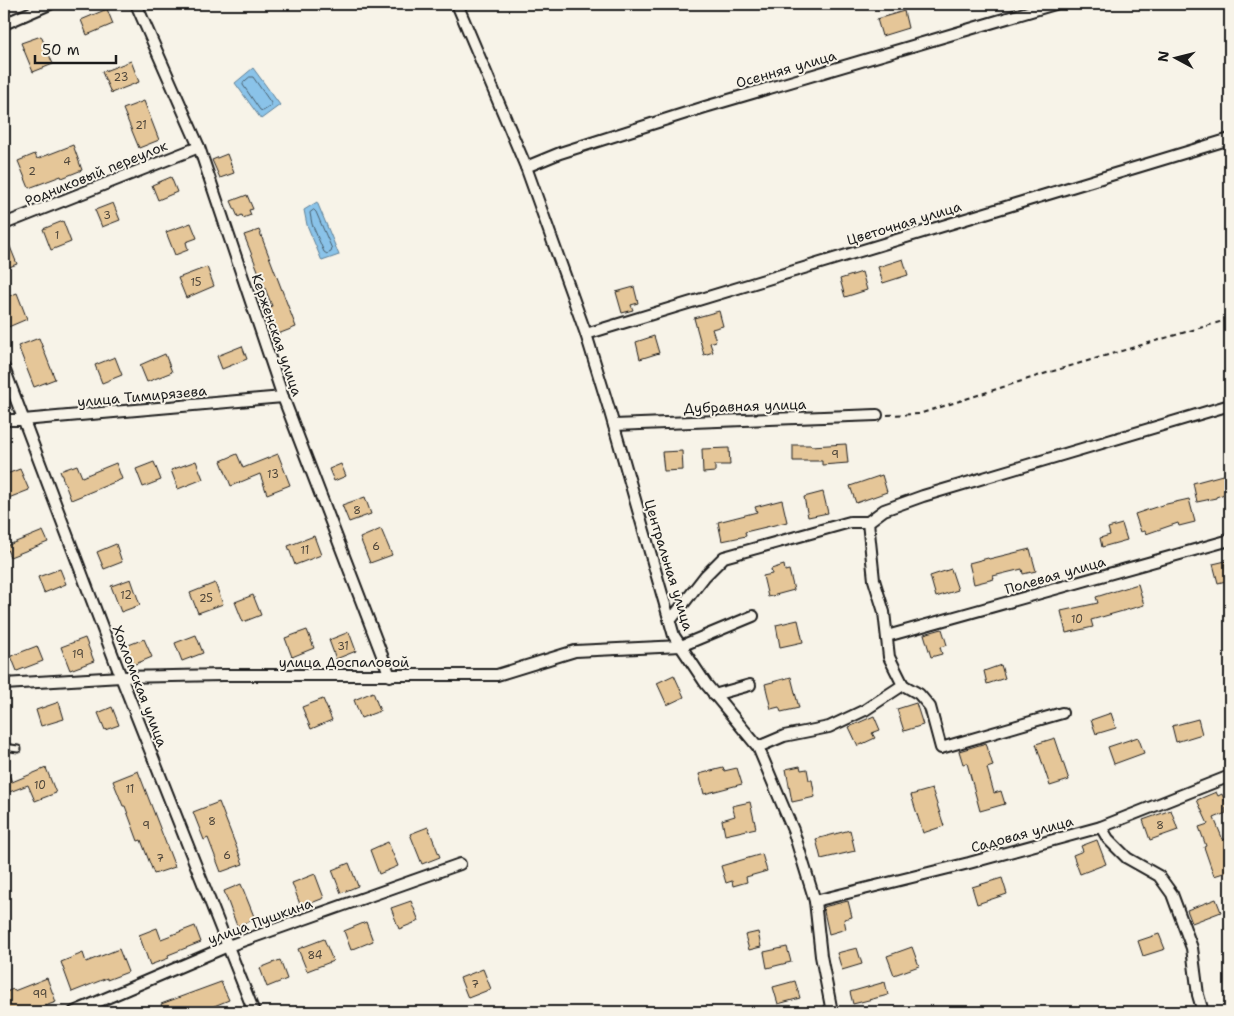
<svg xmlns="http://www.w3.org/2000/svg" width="1234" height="1016" font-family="'Shantell Sans',sans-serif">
<rect width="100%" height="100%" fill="#f7f3e8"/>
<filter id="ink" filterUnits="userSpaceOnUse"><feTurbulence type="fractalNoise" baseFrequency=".02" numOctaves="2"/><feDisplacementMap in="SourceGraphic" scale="10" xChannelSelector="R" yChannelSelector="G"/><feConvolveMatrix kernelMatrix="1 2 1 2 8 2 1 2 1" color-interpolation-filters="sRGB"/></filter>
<g filter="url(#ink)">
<g fill="#8ac3e9" stroke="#5e8097">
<path d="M253,68L280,105L261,119L235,83Z"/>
<path d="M317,202L339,255L322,261L307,225L304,210Z"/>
</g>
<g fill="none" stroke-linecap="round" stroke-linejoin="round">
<g stroke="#485f6e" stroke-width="1">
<path d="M250,77H253L271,103V106L263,111L260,110L243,85V83Z"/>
<path d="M314,210L316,212L332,249L331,252L327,254L324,252L312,224L310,213Z"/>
</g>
</g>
<g fill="#e5c698" stroke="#1c1c1c">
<path d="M107,9L113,24L87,35L81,20Z"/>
<path d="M904,11L908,28L882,36L877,19Z"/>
<path d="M41,36L53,64L33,72L21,43Z"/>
<path d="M131,61L139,82L111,93L102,72Z"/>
<path d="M144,101L159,140L139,148L123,109Z"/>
<path d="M73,145L82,170L62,178L61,176L29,188L18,161L35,154L37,159Z"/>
<path d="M227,154L234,173L220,178L212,160Z"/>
<path d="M171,177L177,192L158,200L152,185Z"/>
<path d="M247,195L253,209L249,210L251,215L243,218L242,215L238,217L231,201Z"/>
<path d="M113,203L120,220L102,227L95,210Z"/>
<path d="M63,221L71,242L51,250L43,229Z"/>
<path d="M191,223L197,238L186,242L188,250L175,255L166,232Z"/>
<path d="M259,230L296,327L278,334L268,307L272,306L244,235Z"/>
<path d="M4,232L17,264L4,269Z"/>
<path d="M903,259L908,275L883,283L878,267Z"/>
<path d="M207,267L214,286L186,298L178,278Z"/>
<path d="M862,272L867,290L845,297L840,279Z"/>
<path d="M634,287L638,303L631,305L633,310L622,313L616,292Z"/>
<path d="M17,293L27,319L6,328L4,323V298Z"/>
<path d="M719,311L723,326L712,329L716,341L710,343L713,352L704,355L694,318Z"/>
<path d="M654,336L659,353L640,359L636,342Z"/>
<path d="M39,338L55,379L34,387L18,346Z"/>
<path d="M242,346L247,359L222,369L217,356Z"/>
<path d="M165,354L172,372L147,382L140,365Z"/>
<path d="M115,357L122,375L102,383L95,365Z"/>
<path d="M846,444L848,463L822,465V461H793V445H811V446Z"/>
<path d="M729,448L730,465H715V472L703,473L702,449Z"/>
<path d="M682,451L683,470L664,471L662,452Z"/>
<path d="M237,454L243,468L278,454L290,485L267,494L260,474L231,486L221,461Z"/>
<path d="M196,461L203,479L178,489L171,470Z"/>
<path d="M154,462L161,480L143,487L136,469Z"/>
<path d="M116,463L122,479L71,500L60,471L77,465L82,477Z"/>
<path d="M341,464L346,476L334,481L329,469Z"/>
<path d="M20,469L29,490L6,499L4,493V475Z"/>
<path d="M1230,473V492L1216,497V498L1197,502L1193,483Z"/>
<path d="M882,475L887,492L856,503L850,486Z"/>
<path d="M823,492L828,513L808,517L804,497Z"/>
<path d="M365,497L371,514L349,522L342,505Z"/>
<path d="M1189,499L1195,522L1179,526L1178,523L1146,534L1145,531L1141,532L1135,514L1162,505Z"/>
<path d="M782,500L787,522L745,532L746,536L722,541L718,522L757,512L755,507Z"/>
<path d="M1122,524L1127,540L1102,547L1100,538L1110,535L1108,528Z"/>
<path d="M381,529L392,555L370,563L360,538Z"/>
<path d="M43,531L48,542L10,557L6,546Z"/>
<path d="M314,536L321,555L295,565L288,546Z"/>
<path d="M116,544L122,562L104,569L97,552Z"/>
<path d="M1030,549L1036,571L1023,574L1022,569L993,576L994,579L974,584L969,563L988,558L989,559Z"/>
<path d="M1230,560V580L1218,583L1213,564Z"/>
<path d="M784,565L785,571L789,570L794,590L768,597L763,576L772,574L771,569Z"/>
<path d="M60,569L66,584L44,593L38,577Z"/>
<path d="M951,569L958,590L936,597L930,576Z"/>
<path d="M131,579L140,605L121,612L111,586Z"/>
<path d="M215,583L223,604L198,613L190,593Z"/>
<path d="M1138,584L1144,605L1091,620L1093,627L1066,633L1061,611L1098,603L1096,597Z"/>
<path d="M253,595L261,615L243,622L235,602Z"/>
<path d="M798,620L803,642L780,647L776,625Z"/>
<path d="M942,629L947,645L940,647L942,654L931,657L924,634Z"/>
<path d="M307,630L314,648L292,657L285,638Z"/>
<path d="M349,632L356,651L336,659L329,640Z"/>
<path d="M196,635L203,653L182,661L175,643Z"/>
<path d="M85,638L94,661L70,670L61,647Z"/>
<path d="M144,639L152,657L133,665L126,646Z"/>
<path d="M37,646L43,661L17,671L11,656Z"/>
<path d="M1001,665L1005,678L987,684L984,671Z"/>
<path d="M674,675L684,697L667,705L657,683Z"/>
<path d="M791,677L799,708L781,712L779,707L771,709L765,684Z"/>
<path d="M373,692L380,711L361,718L354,700Z"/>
<path d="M323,699L332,720L311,729L302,707Z"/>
<path d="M59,702L64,719L41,726L36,710Z"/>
<path d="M916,703L923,725L904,731L897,709Z"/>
<path d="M112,707L119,725L105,730L98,713Z"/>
<path d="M1111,713L1116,728L1096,734L1091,720Z"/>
<path d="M874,716L880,730L872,733L875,738L858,746L849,727Z"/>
<path d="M1198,719L1202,734L1176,742L1172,726Z"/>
<path d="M1138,737L1144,753L1114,764L1108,747Z"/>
<path d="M1055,738L1069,780L1050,786L1036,744Z"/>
<path d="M986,743L993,766L987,768L994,793L1001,791L1005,804L980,811L967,763L963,764L959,751Z"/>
<path d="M4,763L12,782L46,768L56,793L35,801L28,785L4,794Z"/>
<path d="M800,766L801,770L807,769L809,780H812L815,797L792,802L786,769Z"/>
<path d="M723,768L724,771L737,768L742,784L704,794L699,774Z"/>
<path d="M138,771L175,867L154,874L141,840L138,841L125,806H123L113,781Z"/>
<path d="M932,789L944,826L923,833L911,795Z"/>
<path d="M1216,792L1218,796L1222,794L1228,808L1225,809L1226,813L1214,818L1223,840L1227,838L1230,847V853L1226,855L1230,871L1214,876L1204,847L1206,846L1199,827L1208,824L1197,800Z"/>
<path d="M219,802L243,864L221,872L208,838L204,840L193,812Z"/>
<path d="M750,802L756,828L725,835L722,820L735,816L732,806Z"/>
<path d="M1171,810L1178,830L1150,840L1143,820Z"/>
<path d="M428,827L440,857L422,864L410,834Z"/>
<path d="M850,830L855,851L821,859L816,839Z"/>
<path d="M1097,840L1106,864L1080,874L1073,855L1083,851L1081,846Z"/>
<path d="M388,842L398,866L379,874L370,850Z"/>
<path d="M762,854L767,871L746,877L747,882L733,886L732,881L726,883L721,866Z"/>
<path d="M349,863L358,886L341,893L332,870Z"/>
<path d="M315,874L324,898L301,907L292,883Z"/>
<path d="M1002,878L1007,894L977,904L972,887Z"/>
<path d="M241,884L255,919L237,926L224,891Z"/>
<path d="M1216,899L1221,912L1192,923L1187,910Z"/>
<path d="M411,901L419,921L399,929L391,908Z"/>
<path d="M848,901L852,917L844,919L846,929L829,934L823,907Z"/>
<path d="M366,922L373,941L351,950L344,931Z"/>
<path d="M195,926L201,942L168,955L169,958L150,965L139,935L157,928L161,939Z"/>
<path d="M758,932L761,947L749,950L745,935Z"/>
<path d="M1159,934L1165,949L1143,956L1138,941Z"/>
<path d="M324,939L333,961L307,971L298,949Z"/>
<path d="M787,947L791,962L767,968L764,952Z"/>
<path d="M912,947L919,966L894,975L887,956Z"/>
<path d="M857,948L862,964L842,970L837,953Z"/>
<path d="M119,949L128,972L107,980V978L72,992L61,962L83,953L86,962Z"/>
<path d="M280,960L287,979L267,987L260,968Z"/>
<path d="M483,969L491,989L468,998L460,978Z"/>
<path d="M47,978L56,1002L29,1012H4V993L13,989L14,991Z"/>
<path d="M795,981L800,998L778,1004L773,987Z"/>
<path d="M221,982L229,1000L202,1011L201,1007L187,1012H164L161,1004Z"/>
<path d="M885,982L888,995L853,1004L850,992Z"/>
</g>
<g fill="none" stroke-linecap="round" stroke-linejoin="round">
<g stroke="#1c1c1c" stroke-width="9">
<path id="lane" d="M4,747L18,749"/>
</g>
<g stroke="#1c1c1c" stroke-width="14">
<g id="street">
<path d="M136,4L199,147L283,397L390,676"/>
<path d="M457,4L526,167L586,334L610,412L674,636L706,684L758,747L793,830L815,901L821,956L832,1012"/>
<path d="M4,24L50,4"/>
<path d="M526,167L560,153L705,107L1055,4"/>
<path d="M4,224L199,147"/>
<path d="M586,334L1230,139"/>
<path d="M4,368L121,677L254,1012"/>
<path d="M4,420H23L283,397"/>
<path d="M614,425L877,415"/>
<path d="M868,522L884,510L923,496L1230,405"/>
<path d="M670,621L705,576L724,557L850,522H868L874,580L884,612L889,657L903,685L865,710L829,727L784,736L758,747"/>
<path d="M887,636L1230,540"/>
<path d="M4,684L121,677L223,675H497L575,651L681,646L753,616"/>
<path d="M903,685L919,694L930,707L941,748L1062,713"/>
<path d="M714,695L750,685"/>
<path d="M1101,827L1108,839L1127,858L1159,876L1172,894L1192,948L1198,995L1203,1012"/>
<path d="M815,901L969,863L1101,827L1230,776"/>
<path d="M74,1012L228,946L460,864"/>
</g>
</g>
<path stroke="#1c1c1c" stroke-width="2" stroke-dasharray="5 4" stroke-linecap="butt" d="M887,415L919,414L1050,372L1230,319"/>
<use href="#lane" stroke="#f7f3e8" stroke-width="5"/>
<use href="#street" stroke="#f7f3e8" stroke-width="10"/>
</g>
</g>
<g text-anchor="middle" stroke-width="4" stroke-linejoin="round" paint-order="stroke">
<g font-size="11" fill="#4e463b">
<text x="121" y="81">23</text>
<text x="141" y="129">21</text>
<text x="67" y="165">4</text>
<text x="32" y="175">2</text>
<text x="107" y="219">3</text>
<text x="57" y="239">1</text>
<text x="196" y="286">15</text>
<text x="835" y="458">9</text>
<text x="273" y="478">13</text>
<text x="357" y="514">8</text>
<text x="376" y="550">6</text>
<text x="305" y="554">11</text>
<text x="126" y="599">12</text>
<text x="206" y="602">25</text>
<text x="1077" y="623">10</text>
<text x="343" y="650">31</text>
<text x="78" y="658">19</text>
<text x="40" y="789">10</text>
<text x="130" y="793">11</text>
<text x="212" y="825">8</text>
<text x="146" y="829">9</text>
<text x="1160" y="829">8</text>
<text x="227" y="859">6</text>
<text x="160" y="862">7</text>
<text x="315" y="959">84</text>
<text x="475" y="988">7</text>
<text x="40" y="998">99</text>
</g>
<g font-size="14" fill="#1c1c1c" stroke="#f7f3e8">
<text transform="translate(786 69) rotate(-16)" y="5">Осенняя улица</text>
<text transform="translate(96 173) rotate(-22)" y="5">Родниковый переулок</text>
<text transform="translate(904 223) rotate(-17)" y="5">Цветочная улица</text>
<text transform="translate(277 335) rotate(71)" y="5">Керженская улица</text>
<text transform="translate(142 396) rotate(-5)" y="5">улица Тимирязева</text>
<text transform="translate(745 406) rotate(-2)" y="5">Дубравная улица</text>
<text transform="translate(669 565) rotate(73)" y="5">Центральная улица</text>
<text transform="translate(1055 575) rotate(-16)" y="5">Полевая улица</text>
<text x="344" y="667">улица Доспаловой</text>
<text transform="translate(140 686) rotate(69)" y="5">Хохломская улица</text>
<text transform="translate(1022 834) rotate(-15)" y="5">Садовая улица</text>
<text transform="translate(260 921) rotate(-20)" y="5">улица Пушкина</text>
</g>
</g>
<rect width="1234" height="1016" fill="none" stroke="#f7f3e8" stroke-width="20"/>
<rect x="10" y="10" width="1214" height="996" fill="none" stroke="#1c1c1c" stroke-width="2" filter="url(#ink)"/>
<g transform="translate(1176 58) rotate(277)" stroke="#f7f3e8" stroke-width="4" paint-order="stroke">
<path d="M0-4L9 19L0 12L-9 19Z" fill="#1c1c1c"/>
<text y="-8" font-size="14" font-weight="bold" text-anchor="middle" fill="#1c1c1c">N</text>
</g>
<path d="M35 55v8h81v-8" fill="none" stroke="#1c1c1c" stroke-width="2.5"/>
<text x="42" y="55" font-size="15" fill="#1c1c1c" stroke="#f7f3e8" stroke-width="4" paint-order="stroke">50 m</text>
</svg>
